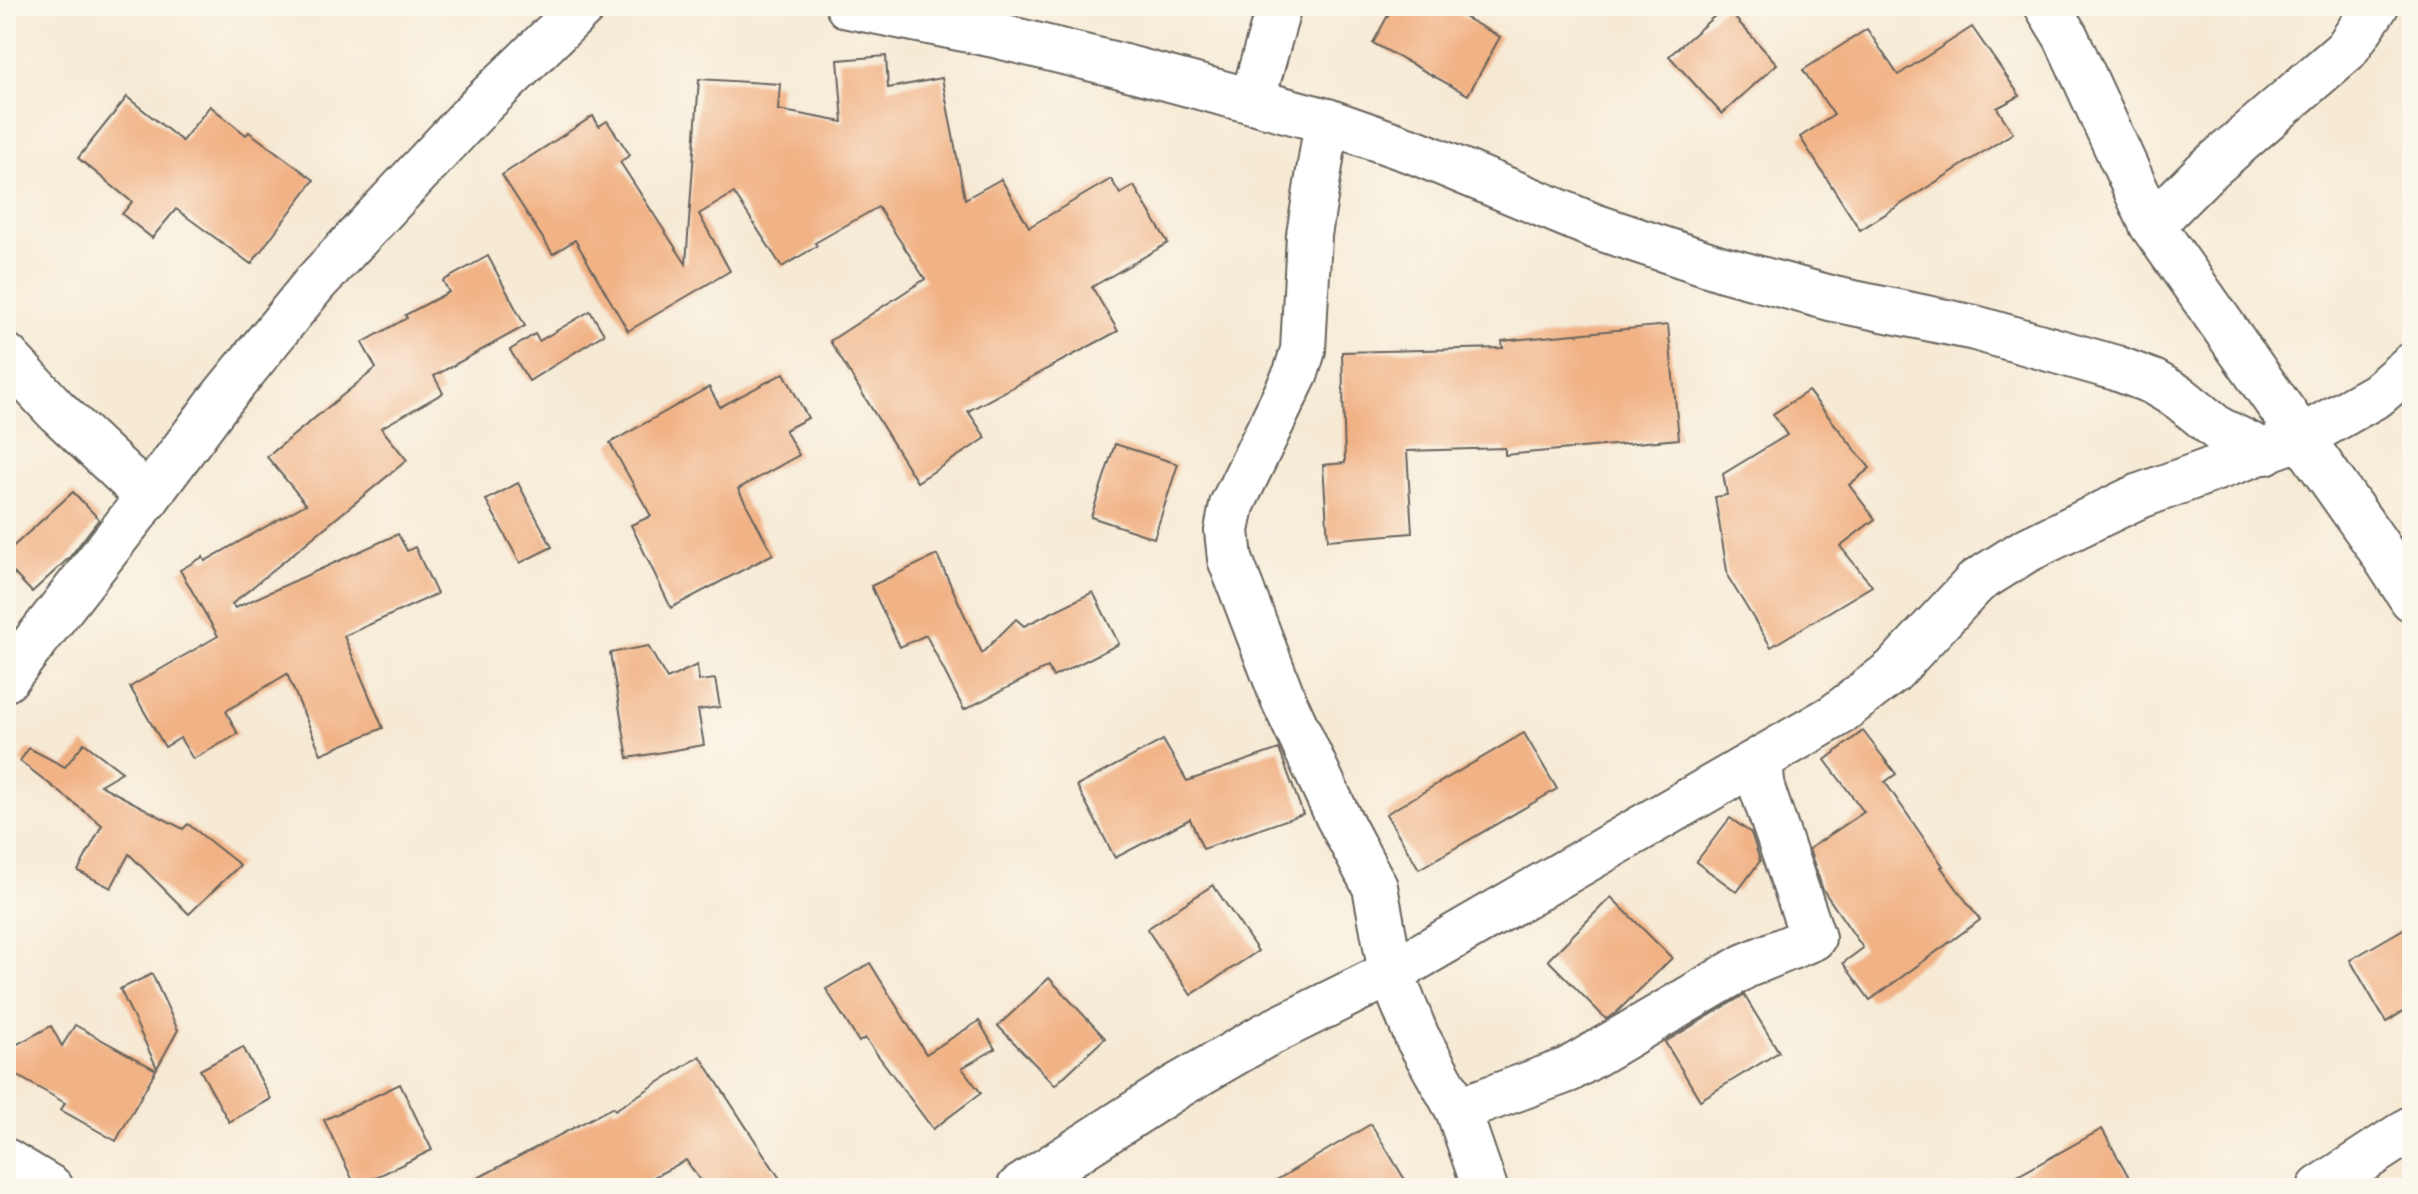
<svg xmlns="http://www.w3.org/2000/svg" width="2418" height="1194" font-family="Dekko,sans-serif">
<rect width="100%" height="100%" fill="#fbf7ec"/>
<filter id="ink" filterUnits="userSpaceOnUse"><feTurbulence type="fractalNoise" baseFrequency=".0125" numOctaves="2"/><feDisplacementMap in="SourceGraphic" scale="16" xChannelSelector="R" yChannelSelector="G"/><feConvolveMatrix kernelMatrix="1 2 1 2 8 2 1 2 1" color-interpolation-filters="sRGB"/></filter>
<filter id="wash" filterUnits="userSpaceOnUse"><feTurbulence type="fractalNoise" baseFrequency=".006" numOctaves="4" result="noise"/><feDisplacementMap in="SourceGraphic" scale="32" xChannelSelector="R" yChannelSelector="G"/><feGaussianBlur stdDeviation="1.8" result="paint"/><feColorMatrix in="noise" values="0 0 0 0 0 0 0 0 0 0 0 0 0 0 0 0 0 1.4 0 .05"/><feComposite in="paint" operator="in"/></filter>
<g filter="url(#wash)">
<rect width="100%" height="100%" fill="#f6ead5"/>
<g id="blocks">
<g fill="#f1b386">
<path d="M1393,6H1444L1500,37L1468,95L1373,43Z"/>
<path d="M1725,7L1777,64L1722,114L1669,56Z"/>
<path d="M1972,27L2020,96L1997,108L2013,133L1860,230L1800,137L1834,115L1803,70L1867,29L1898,75Z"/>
<path d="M886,56L888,88L942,78L965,199L1001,179L1029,227L1111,179L1120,194L1134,186L1168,243L1092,287L1118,331L968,411L986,438L917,482L830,341L925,279L878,207L815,243L817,246L782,267L734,193L699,214L730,271L628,331L575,240L553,254L502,175L593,116L599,126L607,121L630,155L620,162L686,264L699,79L780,84L778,110L843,122L838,60Z"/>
<path d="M127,97L182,141L210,106L246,135L249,132L314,180L251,264L176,209L152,238L122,214L132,202L78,158Z"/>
<path d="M488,256L525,326L434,376L443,393L381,428L407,460L232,604L235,608L398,534L407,551L415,547L437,594L344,636L383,728L321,754L287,674L226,711L238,734L193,759L180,738L165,747L130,687L218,636L180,570L203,557L205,561L306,504L267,457L376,368L362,343L407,318L405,315L449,292L443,281Z"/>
<path d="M590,311L604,334L529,381L510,350L535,334L539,341Z"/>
<path d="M1668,325L1679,439L1505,455V448L1407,451L1412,533L1328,540L1323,465L1345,463L1342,352L1503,348L1502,341Z"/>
<path d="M784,373L808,418L785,430L799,455L738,489L773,554L671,608L631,525L651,516L610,443L709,387L720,407Z"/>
<path d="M1808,391L1870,468L1849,485L1875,519L1840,546L1872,586L1771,647L1728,577L1715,497L1727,495L1723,474L1787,435L1773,414Z"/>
<path d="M1115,444L1178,464L1154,538L1091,517Z"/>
<path d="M518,483L552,547L520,563L486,500Z"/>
<path d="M73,492L99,519L69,558L32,592L6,565V553Z"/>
<path d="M937,555L982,653L1016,619L1024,626L1093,592L1119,644L1053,677L1048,667L964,710L926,635L900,647L871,586Z"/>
<path d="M648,646L667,679L697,665L699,681L715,679L720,707L698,710L704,745L628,758L610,653Z"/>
<path d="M1863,731L1896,774L1885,782L1943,866L1941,867L1980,920L1870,1000L1843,963L1863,948L1823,890L1809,849L1864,812L1825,760Z"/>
<path d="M1524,733L1557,789L1419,869L1386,814Z"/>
<path d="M1163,740L1187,781L1279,749L1303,814L1203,849L1190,819L1115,858L1077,786Z"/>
<path d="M84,743L122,772L100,785L183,829L188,824L240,865L189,914L129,854L111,888L78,871L102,825L20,761L29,748L65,767Z"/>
<path d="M1730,818L1751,833L1760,861L1737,892L1696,862Z"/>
<path d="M1213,885L1258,951L1191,995L1147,929Z"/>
<path d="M1611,897L1672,958L1616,1013L1606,1019L1548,960Z"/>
<path d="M2412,924V1006L2386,1022L2350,960Z"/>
<path d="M870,963L926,1054L979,1021L995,1049L962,1068L981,1093L933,1129L865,1038L859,1042L826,989Z"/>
<path d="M152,974L178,1030L157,1068L120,989Z"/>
<path d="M1049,978L1105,1038L1055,1085L998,1026Z"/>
<path d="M1744,995L1779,1052L1700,1100L1665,1042Z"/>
<path d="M75,1025L156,1070L116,1141L61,1110L65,1103L6,1069V1050L51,1026L62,1046Z"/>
<path d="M243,1047L271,1099L229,1122L200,1070Z"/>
<path d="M700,1056L786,1188H705L686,1160L633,1188H459L613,1107L615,1110Z"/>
<path d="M400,1084L432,1150L356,1187L324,1120Z"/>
<path d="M1371,1124L1410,1188H1263Z"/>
<path d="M2102,1129L2135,1188H1996Z"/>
</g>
</g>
</g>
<g filter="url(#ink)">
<use href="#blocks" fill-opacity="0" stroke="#68645d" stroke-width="2"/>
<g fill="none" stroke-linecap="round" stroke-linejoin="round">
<g stroke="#68645d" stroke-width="48">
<g id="minor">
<path d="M848,6L994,35L1117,65L1327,121L1418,153L1594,226L1723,269L1834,299L1975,328L2116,368L2153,382L2180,398L2218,429L2265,452"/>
<path d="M2047,6L2066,37L2152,225L2375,542L2412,599"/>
<path d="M1252,101L1279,6"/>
<path d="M1327,121L1309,235L1303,350L1296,373L1232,505L1227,531L1230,559L1284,701L1338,817L1375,887L1391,973L1417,1037L1458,1110L1485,1188"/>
<path d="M2152,225L2204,173L2346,50L2376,6"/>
<path d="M6,356L56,410L148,497"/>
<path d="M6,679L148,497L217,404L315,283L482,104L583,6"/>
<path d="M1458,1110L1568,1070L1745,966L1813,938L1763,791L1760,761"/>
<path d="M6,1161L51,1188"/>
<path d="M1019,1188L1176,1087L1264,1036L1391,973L1835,716L1893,671L1976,582L2025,551L2137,497L2302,437L2377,395L2412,365"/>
<path d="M2320,1188L2412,1128"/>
</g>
</g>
<use href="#minor" stroke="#fff" stroke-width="44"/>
</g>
</g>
<rect width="2418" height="1194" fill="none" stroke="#fbf7ec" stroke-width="32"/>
</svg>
